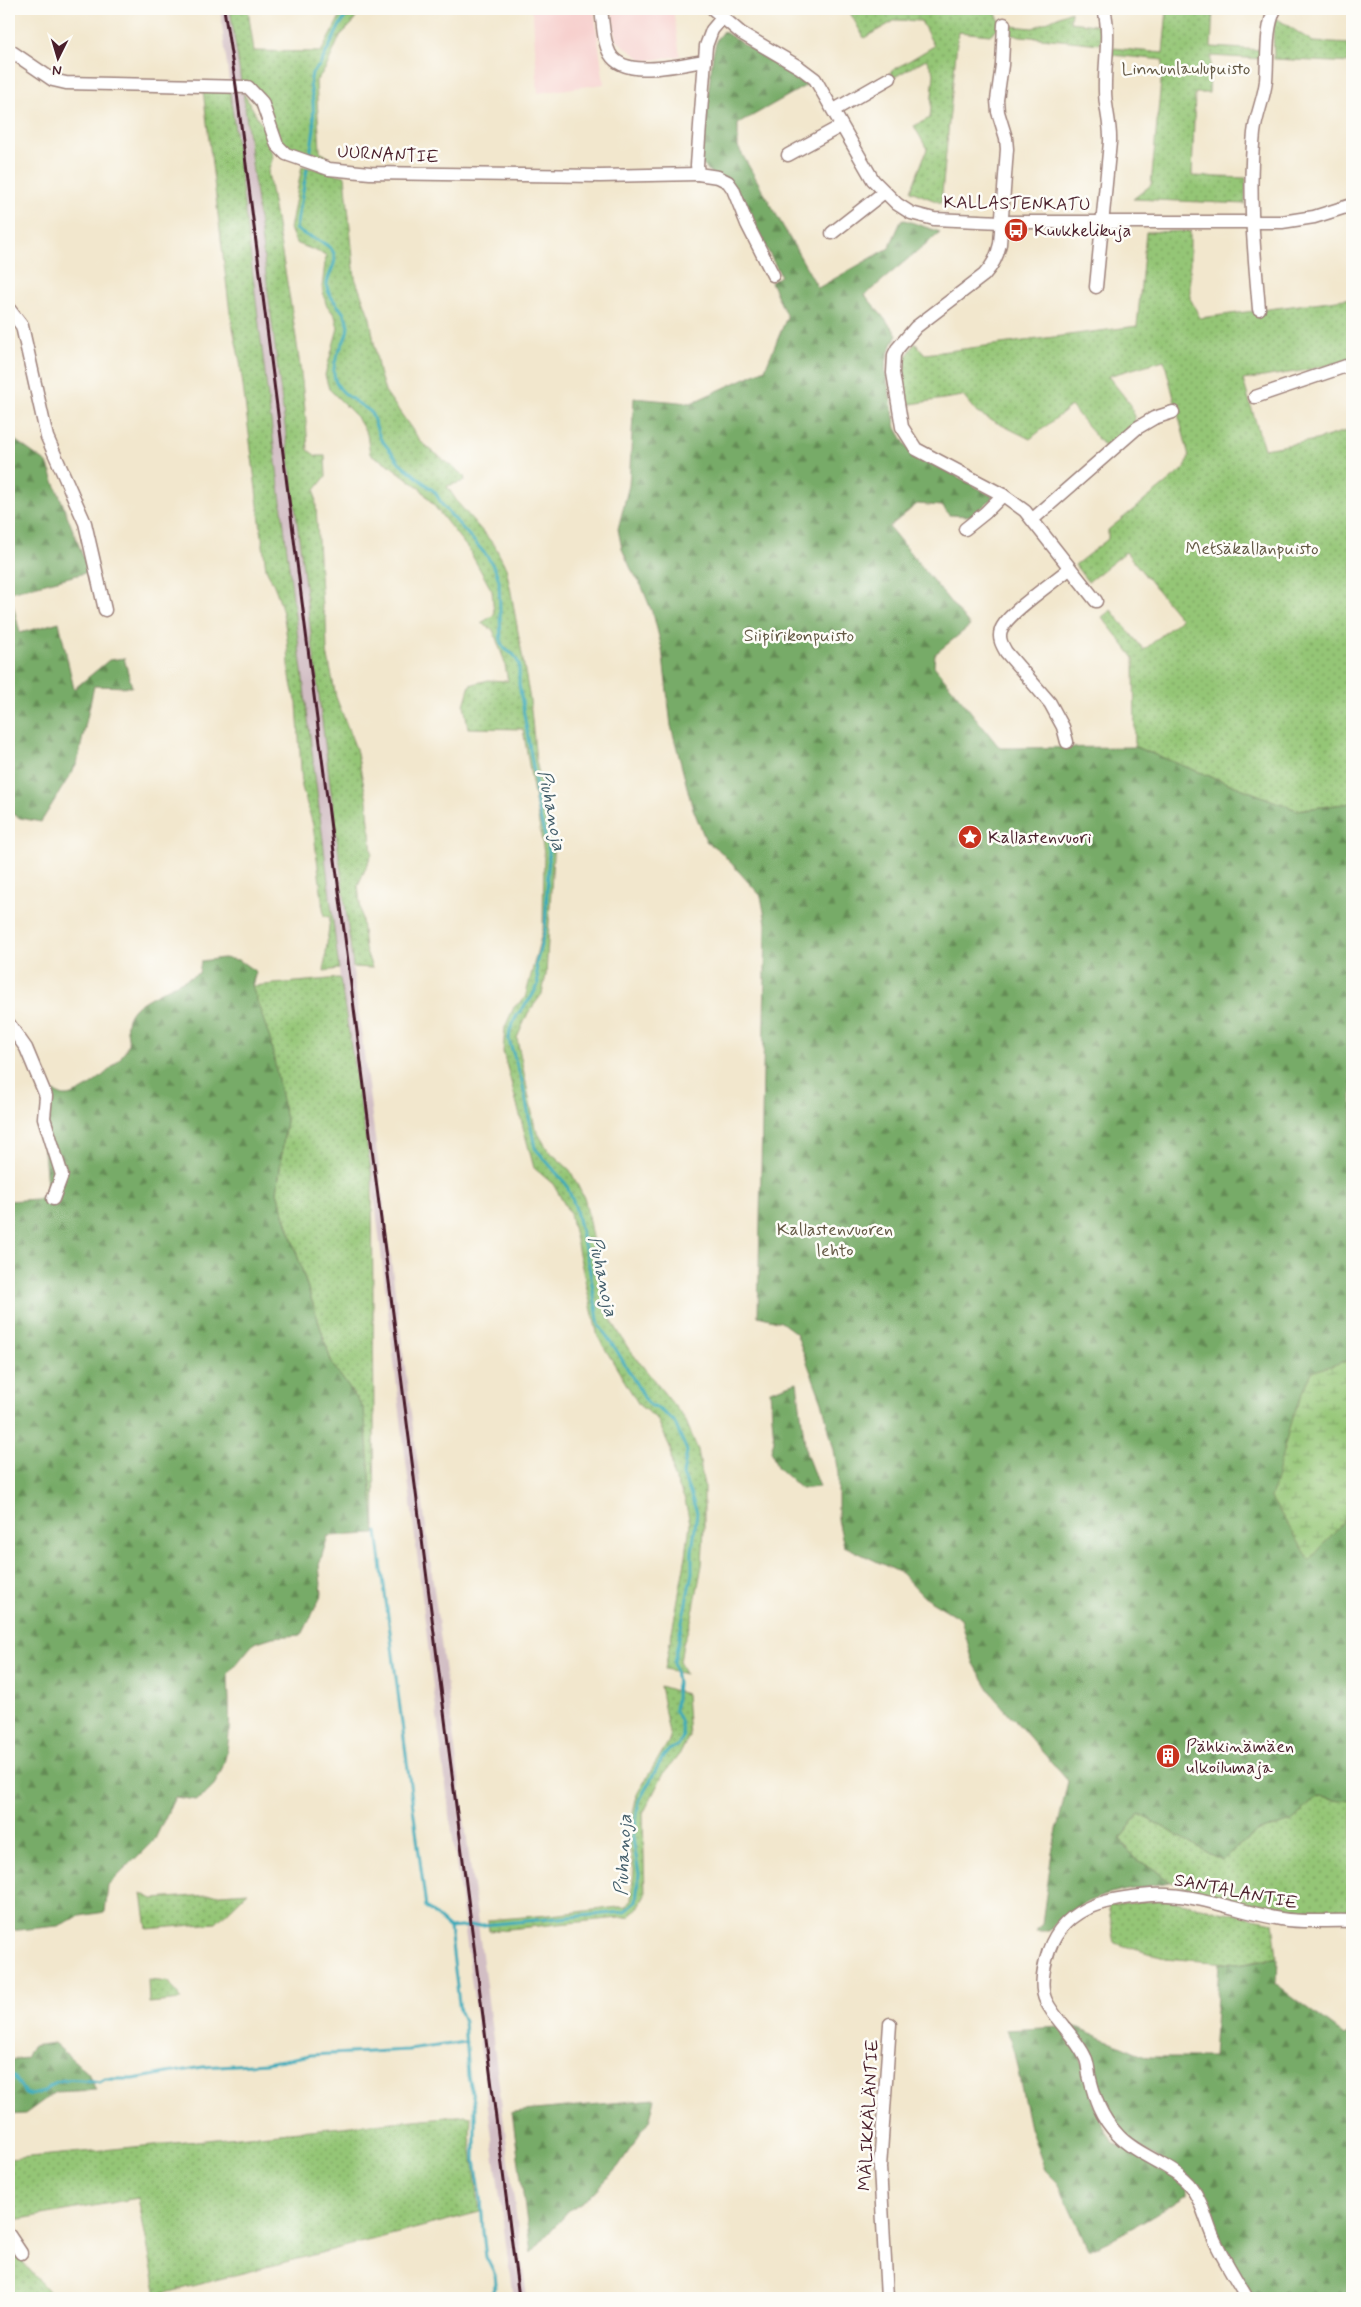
<svg xmlns="http://www.w3.org/2000/svg" width="1361" height="2307" font-family="Mynerve,sans-serif">
<defs>
<pattern id="grass-dots" width="8" height="8" patternUnits="userSpaceOnUse" patternTransform="scale(1.25)"><rect width="8" height="8" fill="#94c676"/><path d="M2 2h.1M6 6h.1" fill="none" stroke="#7ba061" stroke-width="1.8" stroke-linecap="round"/></pattern>
<pattern id="forest-firs" width="22" height="20" patternUnits="userSpaceOnUse" patternTransform="scale(1.25)"><rect width="22" height="20" fill="#77ab67"/><path d="M5 1l3.5 6h-7zM16 11l3.5 6h-7z" fill="#648b55"/></pattern>
<pattern id="wetland-marsh" width="20" height="14" patternUnits="userSpaceOnUse" patternTransform="scale(1.25)"><rect width="20" height="14" fill="#94c676"/><path d="M1 5h8M5 5V1M11 12h8M15 12V8" fill="none" stroke="#7ba061"/></pattern>
</defs>
<rect width="100%" height="100%" fill="#fdfcf7"/>
<filter id="ink" filterUnits="userSpaceOnUse"><feTurbulence type="fractalNoise" baseFrequency=".02" numOctaves="2"/><feDisplacementMap in="SourceGraphic" scale="10" xChannelSelector="R" yChannelSelector="G"/><feConvolveMatrix kernelMatrix="1 2 1 2 8 2 1 2 1" color-interpolation-filters="sRGB"/></filter>
<filter id="wash" filterUnits="userSpaceOnUse"><feTurbulence type="fractalNoise" baseFrequency=".0096" numOctaves="4" result="noise"/><feDisplacementMap in="SourceGraphic" scale="20" xChannelSelector="R" yChannelSelector="G"/><feGaussianBlur stdDeviation="1.12" result="paint"/><feColorMatrix in="noise" values="0 0 0 0 0 0 0 0 0 0 0 0 0 0 0 0 0 1.4 0 .05"/><feComposite in="paint" operator="in"/></filter>
<g filter="url(#wash)">
<rect width="100%" height="100%" fill="#f2e7cd"/>
<g fill="#f7d0ce">
<path d="M530,9H594L604,84L538,93L533,16Z"/>
<path d="M612,9H673L680,56L644,61L616,40Z"/>
</g>
<path fill="#d2bec4" d="M220,9H230L241,81L354,978L527,2298H513L431,1671L372,1177L340,978Z"/>
<g fill="url(#grass-dots)" stroke="#6f7250">
<path d="M230,9H248L254,51L321,52L344,9H361L352,24L340,36L326,68L316,81L320,151L335,163L295,153L285,147L241,81Z"/>
<path d="M848,9H994L1001,25L990,35L958,32L941,203L911,191L927,149L914,126L930,118L934,73L926,59L893,78L890,72L934,46L921,21L896,20L864,38Z"/>
<path d="M1167,9H1213L1211,47L1263,50V59L1211,56L1209,93H1195L1192,176L1246,178L1245,204L1133,199L1151,185L1163,60L1112,55L1113,48L1163,53Z"/>
<path d="M1071,11L1070,22L1103,26L1100,44L1011,35L1012,26L1033,28Z"/>
<path d="M1276,18L1313,42L1352,44V63L1274,59L1273,29Z"/>
<path d="M203,90L230,91L339,969L324,971L330,917L324,916L313,825L302,787L297,703C287,681 290,654 286,631C283,608 277,589 266,569L240,362L230,313Z"/>
<path d="M243,92L263,127L273,157L268,172C283,265 303,356 308,450L316,456H325L326,476L315,490L322,608L326,619L327,652L336,697L356,749L367,800L372,854L358,885L365,948L372,968L353,967Z"/>
<path d="M302,166L345,176L355,278L370,318L379,372L385,391L421,442L464,476L465,481L447,486L458,503L495,546L506,568L511,592L530,700L536,761L554,838L546,975L542,994L528,1013L517,1038L535,1128L548,1150L570,1170L585,1200L606,1311L628,1348L685,1419L698,1450L704,1486V1528L702,1565L692,1618L683,1644L680,1662L685,1674L665,1669L686,1556L690,1523L685,1500L673,1475L670,1447L657,1419L639,1405L598,1337L570,1214L553,1184L534,1168L503,1052L505,1027L514,1007L525,998L543,929L544,853L523,729L468,728L464,705L470,685L488,680L508,681L504,660L493,630L481,623L494,615L492,591L469,550L420,488L388,464L370,454L367,434L356,416L329,389L325,375L338,328L335,316L326,304L322,287L326,255L296,243L290,229Z"/>
<path d="M1190,231V298L1200,318L1352,298V359L1308,370L1243,380L1264,449L1316,440L1352,429V675L1347,685L1352,686L1350,745L1352,746V803L1297,810L1135,747L1134,658L1102,617L1111,610L1144,650L1181,619L1126,552L1088,582L1075,565L1108,539V530L1185,468L1189,456L1164,360L1108,376L1131,405L1136,425L1106,449L1071,406L1030,439L977,413L963,396L905,405L901,365L915,343L925,354L1137,326L1146,232Z"/>
<path d="M340,978L372,1177L375,1534L364,1409L332,1364L277,1192L286,1120L252,986Z"/>
<path d="M660,1686L686,1694L689,1736L681,1752L662,1776L643,1814L645,1895L638,1908L629,1917L489,1931L488,1920L560,1914L627,1906L631,1900L634,1870L628,1840L637,1794L670,1739Z"/>
<path d="M1317,1797L1352,1801V1912H1284L1247,1906L1170,1882L1154,1869L1135,1859L1120,1839L1139,1814L1221,1860L1256,1832L1292,1821Z"/>
<path d="M248,1892L216,1923L147,1929L142,1893L153,1899Z"/>
<path d="M1167,1900L1273,1922L1277,1956L1240,1964L1164,1958L1115,1943L1108,1905Z"/>
<path d="M148,1980L169,1982L182,2000L149,2003Z"/>
<path d="M466,2115L471,2116L470,2136L480,2212L157,2295L138,2198L9,2221V2159Z"/>
<path d="M9,2246L54,2298H9Z"/>
</g>
<g fill="url(#forest-firs)" stroke="#606549">
<path d="M723,31L807,85L738,124V147L818,288L889,248L902,219L940,232L865,295L897,334L888,354L885,369L896,428L908,449L994,497L972,516L949,515L942,506L917,504L889,527L970,626L935,654L934,666L1000,748L1135,747L1297,810L1352,803V1801L1317,1797L1292,1821L1256,1832L1221,1860L1139,1814L1120,1839L1135,1859L1154,1869L1169,1882C1125,1892 1079,1893 1049,1931H1036L1042,1923L1052,1852L1068,1781L993,1696L973,1662L961,1619L923,1596L901,1573L844,1546L838,1520V1474L834,1450L822,1402L796,1333L781,1322L758,1316L766,923L761,896L720,851L706,841L692,806L671,726L662,649L654,617L642,587L631,569L622,549L618,529L629,485L634,398L691,403L765,369L787,317L771,282L781,276L746,209L702,164L701,152L713,54L717,39Z"/>
<path d="M9,436L47,463L89,572L10,592L20,633L59,622L74,689L109,660L124,658L132,687L94,686L77,764L41,822L20,818L9,812Z"/>
<path d="M223,958L239,960L256,972L252,986L270,1039L286,1120L277,1192L332,1364L364,1409L375,1534L328,1536L319,1565L322,1594L302,1635L273,1637L254,1643L228,1674C229,1712 235,1755 212,1788C208,1793 201,1797 196,1800L175,1797L155,1839L108,1886L105,1912L80,1916L58,1926L9,1931V1201L48,1198L42,1128L49,1116L54,1092C57,1093 62,1096 65,1096C83,1096 121,1063 127,1047C132,1035 119,1025 135,1008C143,999 185,980 199,973L201,961Z"/>
<path d="M797,1382L806,1453L819,1487L801,1489L777,1467L771,1450L774,1441L770,1391Z"/>
<path d="M1277,1957L1276,1984L1344,2035L1352,2030V2298H1253L1219,2236L1196,2186L1128,2138L1112,2122L1104,2105L1095,2062L1069,2024L1148,2057H1213L1219,1963L1240,1964Z"/>
<path d="M1061,2027L1079,2051L1095,2108L1114,2143L1188,2187V2194C1156,2215 1124,2235 1088,2249L1058,2183L1045,2170L1030,2128L1011,2039L1006,2030Z"/>
<path d="M54,2043L88,2073L96,2090L55,2092L25,2114L9,2115V2060L26,2058L32,2046Z"/>
<path d="M655,2099L649,2121L618,2167L591,2196L568,2211L531,2253L512,2112Z"/>
</g>
<path fill="url(#wetland-marsh)" stroke="#6f7250" d="M1352,1359V1511L1310,1560L1271,1498L1292,1418L1312,1372Z"/>
<g fill="none" stroke-linecap="round" stroke-linejoin="round">
<g stroke="#3baaba" stroke-width="3">
<path d="M310,155L314,129L313,101L310,84L312,73L320,65L340,25L351,9"/>
<path d="M307,169L296,229C305,238 324,239 332,250C341,262 326,274 327,286C329,302 347,309 348,326C348,335 343,343 339,351C323,387 346,394 371,412L380,438L400,463L435,492L443,506L487,556L495,569L499,580L501,643L505,649L514,655L519,664V684L535,779L537,806L549,851L545,930L536,964L538,985L531,998L517,1015L510,1030L509,1040L522,1081L535,1148L566,1184L575,1206L589,1266L599,1325L617,1351L648,1404L660,1410L674,1421L687,1451L683,1475L697,1512L692,1552V1573L674,1662L677,1683L675,1711L680,1720L683,1737L678,1745L669,1750L663,1757L639,1801L633,1839L639,1874L636,1901L624,1912L450,1928L460,2012L464,2021L468,2076L475,2105V2160L481,2197L483,2232L486,2257L495,2275L496,2283L490,2298"/>
<path d="M377,1532L426,1907L450,1928"/>
<path d="M9,2075L14,2076L25,2093L31,2095L44,2092C56,2074 81,2080 100,2082L105,2079H133L203,2067L266,2063L311,2055L408,2050L466,2042"/>
</g>
</g>
</g>
<g filter="url(#ink)">
<g fill="none" stroke-linecap="round" stroke-linejoin="round">
<g stroke="#9e837c" stroke-width="15">
<g id="minor">
<path d="M601,9C603,23 603,41 610,54C625,80 680,64 705,61"/>
<path d="M713,9L741,33L799,67L815,79L873,180L897,204L911,213L934,219L1001,222H1282L1314,217L1352,205"/>
<path d="M722,18L712,30L706,46L697,165L698,174L718,177L728,182L733,189L747,224L773,275"/>
<path d="M1004,24L1002,65L997,100L998,112L1006,138L1007,149L1000,244C997,257 993,265 984,275L916,327L897,349L894,355L893,373L902,427L916,449L1003,495L1025,511L1096,601"/>
<path d="M9,50L53,80L66,83L248,87L262,102L277,145L286,154L329,169L370,173L600,176L698,174"/>
<path d="M834,110L890,78"/>
<path d="M788,155L841,126"/>
<path d="M832,233L883,193"/>
<path d="M1096,287L1110,142C1111,124 1105,108 1105,91C1104,64 1111,36 1104,9"/>
<path d="M9,309L22,326L47,437L85,523L105,610"/>
<path d="M1259,309C1254,250 1248,192 1254,133C1256,115 1264,99 1266,81C1268,58 1265,30 1275,9"/>
<path d="M1255,397L1352,364"/>
<path d="M1033,519L1137,428L1154,418L1173,412"/>
<path d="M965,529L985,513L1003,495"/>
<path d="M1067,742L1063,727L1050,703L1006,652C1002,645 998,638 1001,630C1007,613 1054,582 1069,569"/>
<path d="M9,1024L26,1048L46,1096L44,1118L62,1175L53,1199"/>
<path d="M9,2235L21,2253"/>
<path d="M887,2298L880,2167L890,2024"/>
<path d="M1247,2298C1236,2279 1223,2259 1214,2239C1206,2222 1203,2202 1191,2187C1176,2166 1137,2156 1118,2135C1100,2116 1095,2099 1089,2075C1088,2069 1088,2062 1085,2057C1075,2036 1056,2021 1046,2001C1040,1988 1043,1973 1046,1960C1059,1907 1103,1899 1151,1895C1195,1892 1238,1912 1281,1919C1304,1923 1328,1920 1352,1921"/>
</g>
</g>
<use href="#minor" stroke="#fff" stroke-width="12"/>
<path stroke="#4a1f2b" stroke-width="3" d="M224,9L236,86L519,2298"/>
</g>
</g>
<defs>
<g id="bus-disc" transform="scale(1.25)"><circle r="9.5" fill="#c8321e" stroke="#fdfcf7"/><path d="M-5-6H5V4H4V6H2V4H-2V6H-4V4H-5ZM-3.5-4V0h7V-4ZM-3.5 1.2v1.5H-2V1.2ZM2 1.2v1.5H3.5V1.2Z" fill="#fff"/></g>
<g id="sight-disc" transform="scale(1.25)"><circle r="9.5" fill="#c8321e" stroke="#fdfcf7"/><path d="M0-6L1.8-2.2L6-1.7L2.9 1.2L3.7 5.4L0 3.3L-3.7 5.4L-2.9 1.2L-6-1.7L-1.8-2.2Z" fill="#fff"/></g>
<g id="building-disc" transform="scale(1.25)"><circle r="9.5" fill="#c8321e" stroke="#fdfcf7"/><path d="M-4-6H4V6H1V3H-1V6H-4ZM-2.5-4.3h1.7v1.8h-1.7ZM.8-4.3h1.7v1.8H.8ZM-2.5-1h1.7V.8h-1.7ZM.8-1h1.7V.8H.8Z" fill="#fff"/></g>
</defs>
<g fill-rule="evenodd">
<use href="#bus-disc" x="1016" y="230"/>
<use href="#sight-disc" x="970" y="837"/>
<use href="#building-disc" x="1168" y="1756"/>
</g>
<g text-anchor="middle" stroke-width="5" stroke-linejoin="round" paint-order="stroke">
<g font-size="18" fill="#645945" stroke="#fdfcf7">
<text x="1186" y="74">Linnunlaulupuisto</text>
<text x="1252" y="554">Metsäkallanpuisto</text>
<text x="799" y="641">Siipirikonpuisto</text>
<text x="835" y="1235">Kallastenvuoren<tspan x="835" dy="21">lehto</tspan></text>
</g>
<g font-size="18" fill="#4a1f2b" stroke="#fdfcf7">
<text transform="translate(388 154) rotate(3)" y="6">UURNANTIE</text>
<text transform="translate(1017 203) rotate(1)" y="6">KALLASTENKATU</text>
<text transform="translate(1236 1891) rotate(11)" y="6">SANTALANTIE</text>
<text transform="translate(868 2115) rotate(-87)" y="6">MÄLIKKÄLÄNTIE</text>
</g>
<g font-size="18" fill="#4a1f2b" stroke="#fdfcf7" text-anchor="start">
<text x="1034" y="236">Kuukkelikuja</text>
<text x="988" y="843">Kallastenvuori</text>
<text x="1186" y="1752">Pähkinämäen<tspan x="1186" dy="21">ulkoilumaja</tspan></text>
</g>
<g font-size="19" font-style="italic" fill="#435e6b" stroke="#fdfcf7">
<text transform="translate(553 810) rotate(79)" y="7">Piuhanoja</text>
<text transform="translate(604 1276) rotate(78)" y="7">Piuhanoja</text>
<text transform="translate(622 1855) rotate(-87)" y="7">Piuhanoja</text>
</g>
</g>
<rect width="1361" height="2307" fill="none" stroke="#fdfcf7" stroke-width="30"/>
<g transform="translate(58 58) rotate(185)" stroke="#fdfcf7" stroke-width="4" paint-order="stroke">
<path d="M0-4L9 19L0 12L-9 19Z" fill="#4a1f2b"/>
<text y="-8" font-size="14" font-weight="bold" text-anchor="middle" fill="#4a1f2b">N</text>
</g>
</svg>
